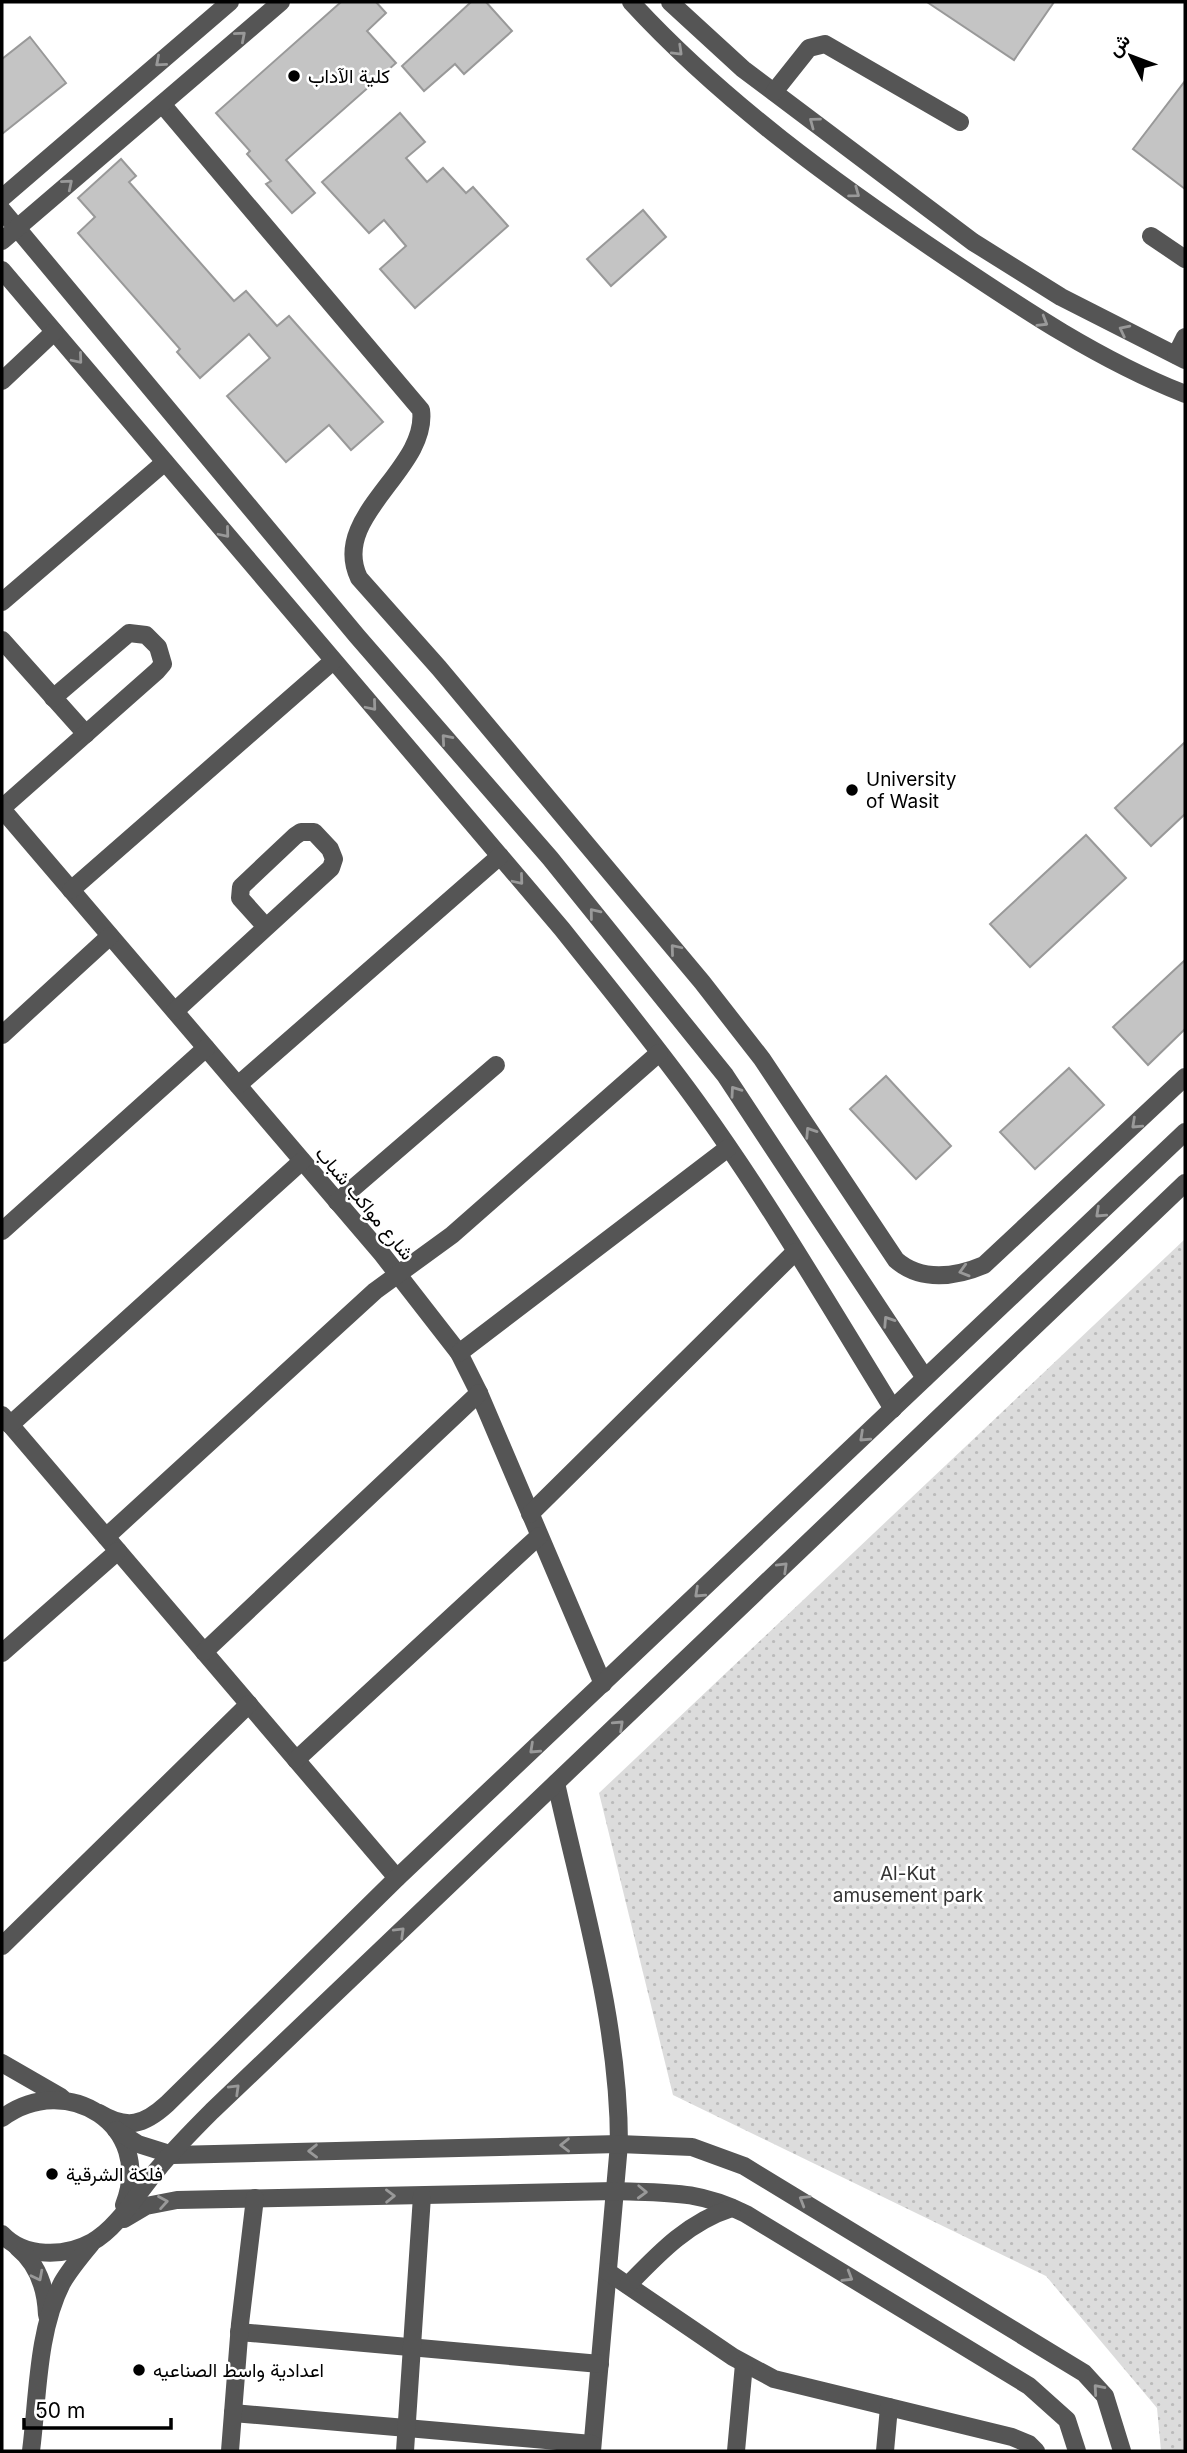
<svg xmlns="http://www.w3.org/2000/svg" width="1187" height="2453" font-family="Inter,Vazirmatn,sans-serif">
<defs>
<pattern id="green-dots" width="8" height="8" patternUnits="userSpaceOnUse" patternTransform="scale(1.75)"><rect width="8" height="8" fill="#dcdcdc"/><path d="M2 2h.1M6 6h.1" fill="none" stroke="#bbb" stroke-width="1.8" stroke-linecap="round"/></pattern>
</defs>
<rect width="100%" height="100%" fill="#fff"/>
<path fill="url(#green-dots)" d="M1185,1239V2451H1161L1157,2408L1046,2276L673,2095L599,1793Z"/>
<g fill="#c4c4c4" stroke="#999" stroke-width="2">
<path d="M341,2H376L386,13L367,31L396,63L286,160L315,193L292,213L266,184L271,181L247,154L250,151L216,113Z"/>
<path d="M471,2H486L512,31L464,74L455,64L424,91L402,66Z"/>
<path d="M927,2H1054L1014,60Z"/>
<path d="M30,37L66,83L2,134V59Z"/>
<path d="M1185,81V189L1133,149Z"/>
<path d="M400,113L425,142L406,158L427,182L443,168L466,193L473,187L508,226L415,308L380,269L406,246L384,220L369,233L322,182Z"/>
<path d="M121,159L136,176L129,182L234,301L246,291L277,326L289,316L383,422L351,450L329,425L286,462L227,396L270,358L249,334L200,378L177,352L180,349L78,233L95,217L78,198Z"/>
<path d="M643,210L666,237L611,286L587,259Z"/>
<path d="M1185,742V814L1151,846L1115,808Z"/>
<path d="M1086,835L1126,878L1030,967L990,924Z"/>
<path d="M1185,960V1029L1148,1065L1113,1027Z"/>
<path d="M1069,1068L1104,1105L1035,1169L1000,1132Z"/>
<path d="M886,1076L951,1146L916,1179L850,1109Z"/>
</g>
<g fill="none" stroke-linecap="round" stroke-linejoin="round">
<g stroke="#555" stroke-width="18">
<path d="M631,2C723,102 834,182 947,258C1023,309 1099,360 1185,394"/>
<path d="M670,2L743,69L973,242L1061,297L1185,360"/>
<path d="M774,92L809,48L825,44L960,122"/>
<path d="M162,104L421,410C429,469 329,516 359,578L439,668L702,982L762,1059L896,1260C921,1282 956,1277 984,1265L1185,1077"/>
<path d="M2,198L230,2"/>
<path d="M2,210L357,636L550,858L725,1075L925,1378"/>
<path d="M1151,236L1185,259"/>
<path d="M2,241L281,2"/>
<path d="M2,270L562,929C608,987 656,1045 699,1105C769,1202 830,1307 893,1409"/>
<path d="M1176,355L1185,337"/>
<path d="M2,381L54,332"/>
<path d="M2,602L165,462"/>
<path d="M2,640L86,734"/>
<path d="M2,808L157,671L163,664L158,647L146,635L129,633L53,698"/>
<path d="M2,809L382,1254L459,1353L479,1393L603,1684"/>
<path d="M71,890L333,661"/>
<path d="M175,1011L331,868L334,859L330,849L314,832H301L295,836L241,887L240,898L266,927"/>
<path d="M2,1035L110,936"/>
<path d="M238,1085L500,856"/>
<path d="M337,1202L496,1065"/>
<path d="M2,1231L206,1048"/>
<path d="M459,1353L728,1148"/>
<path d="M2,1415L397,1878"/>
<path d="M10,1425L302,1161"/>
<path d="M530,1514L795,1252"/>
<path d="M106,1537L375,1291L452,1235L659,1053"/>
<path d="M204,1652L479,1393"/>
<path d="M2,1653L118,1551"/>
<path d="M296,1760L539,1536"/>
<path d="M556,1783C582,1901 619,2022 619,2144L592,2451"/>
<path d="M2,1946L249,1704"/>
<path d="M2,2063L61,2097"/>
<path d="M99,2113C127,2130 144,2125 167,2104L397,1878L1185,1132"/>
<path d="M2,2118C67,2070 155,2126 124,2205"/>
<path d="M116,2130L138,2144L173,2155L619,2144L692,2147L744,2166L1084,2373L1105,2396L1122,2451"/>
<path d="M124,2219L146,2206L177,2200L615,2191C668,2193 697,2190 746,2214L1029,2386L1067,2420L1077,2451"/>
<path d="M2,2234C24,2258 65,2257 92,2242C118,2228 138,2192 157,2170C174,2149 193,2130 212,2111L1185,1183"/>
<path d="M17,2247C38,2264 46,2289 47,2315"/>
<path d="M608,2272L733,2357L774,2379L1012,2437L1029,2444L1036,2451"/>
<path d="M628,2285C659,2253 688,2222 732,2208"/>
<path d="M239,2332L600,2364"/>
<path d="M233,2413L592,2444"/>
<path d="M31,2451C38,2397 37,2332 62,2283C70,2269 81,2256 91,2244"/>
<path d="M230,2451L240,2324L255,2198"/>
<path d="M405,2451L422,2196"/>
<path d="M736,2451L744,2364"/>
<path d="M885,2451L889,2407"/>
</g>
</g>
<defs><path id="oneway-chevron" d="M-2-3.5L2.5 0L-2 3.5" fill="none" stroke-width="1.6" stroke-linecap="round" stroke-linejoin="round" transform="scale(1.75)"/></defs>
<g stroke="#999">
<use href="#oneway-chevron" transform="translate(241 36) rotate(-41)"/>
<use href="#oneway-chevron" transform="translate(678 51) rotate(44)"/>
<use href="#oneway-chevron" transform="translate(160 62) rotate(139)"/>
<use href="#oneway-chevron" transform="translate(814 122) rotate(-143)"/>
<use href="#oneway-chevron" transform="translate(68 184) rotate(-40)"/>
<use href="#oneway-chevron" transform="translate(855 193) rotate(36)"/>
<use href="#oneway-chevron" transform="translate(1043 322) rotate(31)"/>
<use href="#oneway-chevron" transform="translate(1124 330) rotate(-153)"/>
<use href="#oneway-chevron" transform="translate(78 359) rotate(50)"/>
<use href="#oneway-chevron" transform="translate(225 533) rotate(50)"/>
<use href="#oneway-chevron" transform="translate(372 706) rotate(50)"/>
<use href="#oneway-chevron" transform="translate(446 739) rotate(-131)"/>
<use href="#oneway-chevron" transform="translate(519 880) rotate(50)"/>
<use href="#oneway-chevron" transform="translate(594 913) rotate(-129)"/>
<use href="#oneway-chevron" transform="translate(675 949) rotate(-130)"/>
<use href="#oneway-chevron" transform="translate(735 1091) rotate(-125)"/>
<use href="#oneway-chevron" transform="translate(1136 1124) rotate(137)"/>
<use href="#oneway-chevron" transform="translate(810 1132) rotate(-123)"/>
<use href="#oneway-chevron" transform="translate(1100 1213) rotate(137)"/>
<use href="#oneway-chevron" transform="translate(964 1271) rotate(164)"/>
<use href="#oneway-chevron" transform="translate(888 1321) rotate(-123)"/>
<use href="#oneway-chevron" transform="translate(864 1437) rotate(137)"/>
<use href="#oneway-chevron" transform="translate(783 1567) rotate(-44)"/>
<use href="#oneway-chevron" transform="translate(699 1593) rotate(137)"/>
<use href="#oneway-chevron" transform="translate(619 1725) rotate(-43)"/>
<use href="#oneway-chevron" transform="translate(534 1749) rotate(137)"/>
<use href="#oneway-chevron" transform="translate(400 1932) rotate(-44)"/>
<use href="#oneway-chevron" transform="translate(235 2089) rotate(-44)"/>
<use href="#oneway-chevron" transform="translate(565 2145) rotate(179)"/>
<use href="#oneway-chevron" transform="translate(313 2151) rotate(179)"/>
<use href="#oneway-chevron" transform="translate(642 2192) rotate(2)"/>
<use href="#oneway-chevron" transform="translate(390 2196) rotate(-1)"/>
<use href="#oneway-chevron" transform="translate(804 2200) rotate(-149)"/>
<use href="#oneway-chevron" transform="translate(163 2202) rotate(-10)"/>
<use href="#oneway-chevron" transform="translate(38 2276) rotate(63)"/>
<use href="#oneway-chevron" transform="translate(848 2277) rotate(31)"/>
<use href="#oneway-chevron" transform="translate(1098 2389) rotate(-131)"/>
</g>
<g fill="#000" stroke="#fff" stroke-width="2.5">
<circle cx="294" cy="76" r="7"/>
<circle cx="852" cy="790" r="7"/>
<circle cx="52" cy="2174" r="7"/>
<circle cx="139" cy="2370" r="7"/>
</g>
<g text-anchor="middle" stroke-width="5" stroke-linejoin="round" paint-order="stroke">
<g font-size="19" fill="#000" stroke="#fff" text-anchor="start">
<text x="308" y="83">كلية الآداب</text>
<text x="866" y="786">University<tspan x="866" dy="22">of Wasit</tspan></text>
<text x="66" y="2181">فلكة الشرقية</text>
<text x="153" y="2377">اعدادية واسط الصناعيه</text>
</g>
<g font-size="19" fill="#000" stroke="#fff">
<text transform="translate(365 1203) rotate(50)" y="7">شارع مواكب شباب</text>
</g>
<g font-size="19" fill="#333" stroke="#fff">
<text x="908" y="1880">Al-Kut<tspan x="908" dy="22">amusement park</tspan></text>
</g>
</g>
<rect width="1187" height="2453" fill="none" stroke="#000000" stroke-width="7"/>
<g transform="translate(1131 56) rotate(312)" stroke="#ffffff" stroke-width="5" paint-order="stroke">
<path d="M0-5L12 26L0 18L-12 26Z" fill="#000000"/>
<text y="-10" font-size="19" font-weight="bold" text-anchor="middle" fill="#000000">ش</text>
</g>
<path d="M24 2418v10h147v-10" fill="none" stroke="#000000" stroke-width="3.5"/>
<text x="35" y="2418" font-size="21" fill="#000000" stroke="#ffffff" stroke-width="5" paint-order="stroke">50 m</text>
</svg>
